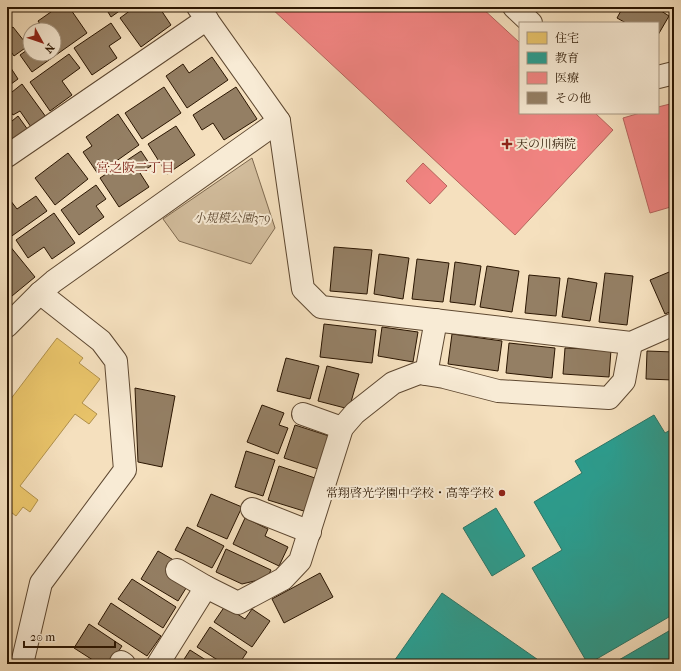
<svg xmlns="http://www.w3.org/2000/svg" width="681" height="671" font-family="'IM FELL French Canon','Noto Serif JP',serif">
<rect width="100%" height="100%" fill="#f5e0be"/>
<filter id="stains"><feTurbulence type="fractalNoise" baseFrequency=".005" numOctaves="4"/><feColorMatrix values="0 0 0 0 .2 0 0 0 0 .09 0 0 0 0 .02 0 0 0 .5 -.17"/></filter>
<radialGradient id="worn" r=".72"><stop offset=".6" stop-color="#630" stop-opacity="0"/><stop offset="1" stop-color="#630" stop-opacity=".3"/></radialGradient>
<path fill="#d3be9e" stroke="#7f6a50" d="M252,158L275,228L251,264L179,241L163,219Z"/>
<path fill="#e9c46a" stroke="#b0904b" d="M57,338L83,358L79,363L100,379L82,403L97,414L89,424L75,414L20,486L38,500L30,512L23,507L16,516L7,509V404Z"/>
<g fill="#2a9d8f" stroke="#2a7465">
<path d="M654,415L665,433L674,428V614L588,664L532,568L562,550L534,502L582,473L575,461Z"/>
<path d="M496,508L525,556L492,576L463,528Z"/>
<path d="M442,593L544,664H392Z"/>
<path d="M674,628V664H612Z"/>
</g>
<g fill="#f28482" stroke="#b6635c">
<path d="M270,7H481L520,43V113H595L613,130L515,235Z"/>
<path d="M674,103V206L650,213L623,118L640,113H658V107Z"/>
<path d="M423,163L447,186L430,204L406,181Z"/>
</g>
<g fill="#947f64" stroke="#2b1602">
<path d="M58,7H69L87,33L32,72L20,55L30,48V54H54V30H44L38,21Z"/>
<path d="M105,7H125L111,17Z"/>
<path d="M135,7H159L171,25L141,47L120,18Z"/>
<path d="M623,7H655L669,16L658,35V23H626L617,18Z"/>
<path d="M111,23L121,38L109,46L117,58L92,75L74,48Z"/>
<path d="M13,27L28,46L14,56L7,46V31Z"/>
<path d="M69,54L80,68L62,81L72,95L50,111L30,82Z"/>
<path d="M212,57L228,80L187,108L166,76L183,64L189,73Z"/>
<path d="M7,62L18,79L7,87Z"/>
<path d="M22,84L46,117L31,127L20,111L13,115L7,107V96Z"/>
<path d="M164,87L181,113L142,139L125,113Z"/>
<path d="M236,87L257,119L224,140L213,123L202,130L193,115Z"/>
<path d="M118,114L139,145L98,174L83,152L92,146L86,137Z"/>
<path d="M7,115L12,121L18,116L28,130L7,146Z"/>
<path d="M176,126L195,155L167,174L148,144Z"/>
<path d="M141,151L151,166L140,173L149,187L119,207L100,178Z"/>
<path d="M68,153L88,179L55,205L35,178Z"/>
<path d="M96,185L106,199L96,206L104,217L79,235L61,210Z"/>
<path d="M7,196L17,209L36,196L47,211L9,238L7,236Z"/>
<path d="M54,213L75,243L52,259L44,247L28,258L16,240Z"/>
<path d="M9,245L35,277L12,296L7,289V246Z"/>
<path d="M334,247L372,250L367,294L330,291Z"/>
<path d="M379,254L409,258L403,299L374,294Z"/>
<path d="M417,259L449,263L443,302L412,299Z"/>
<path d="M455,262L481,266L475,305L450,302Z"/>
<path d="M487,266L519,271L512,312L480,307Z"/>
<path d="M674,270V310L665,314L650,280Z"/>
<path d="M605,273L633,276L627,325L599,322Z"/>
<path d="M529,275L560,278L556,316L525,313Z"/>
<path d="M568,278L597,283L590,321L562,317Z"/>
<path d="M324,324L376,330L372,363L320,357Z"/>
<path d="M382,327L418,332L413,362L378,356Z"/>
<path d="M452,334L502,341L498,371L448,364Z"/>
<path d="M509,343L555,348L552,378L506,373Z"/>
<path d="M565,348L611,350L609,377L563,374Z"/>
<path d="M647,351L674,352V380L646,379Z"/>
<path d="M286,358L319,366L310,399L277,391Z"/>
<path d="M327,366L359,374L349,409L318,401Z"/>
<path d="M135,388L175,396L162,467L138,462Z"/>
<path d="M262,405L284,413L279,425L288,428L278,454L247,442Z"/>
<path d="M295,425L329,436L318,469L284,458Z"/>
<path d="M246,451L275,460L263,496L235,487Z"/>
<path d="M279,466L318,479L307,512L268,500Z"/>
<path d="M211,494L242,507L227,539L197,526Z"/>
<path d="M245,518L268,529L265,536L288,547L279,566L233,544Z"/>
<path d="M187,527L224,546L212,568L175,550Z"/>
<path d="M226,549L271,570L267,578L242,584L216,572Z"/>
<path d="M158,551L177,562L188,585L178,601L141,579Z"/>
<path d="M320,573L333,597L284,623L272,599Z"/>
<path d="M132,579L176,607L163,628L118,599Z"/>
<path d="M111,603L161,636L147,656L98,624Z"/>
<path d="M225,606L245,619L252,609L270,621L252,647L214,622Z"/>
<path d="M89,624L122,646L110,664H99L74,648Z"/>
<path d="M210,627L247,652L239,664H224L197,647Z"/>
<path d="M190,650L212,664H181Z"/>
</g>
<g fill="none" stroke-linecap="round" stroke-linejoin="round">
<g stroke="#5e4831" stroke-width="24">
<g id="minor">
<path d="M198,7L279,121L303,289L321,307L631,343L674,324"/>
<path d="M514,7L531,23"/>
<path d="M658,77L674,73"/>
<path d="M7,156L207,19"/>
<path d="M7,326L40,293L54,281L279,121"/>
<path d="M426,374L436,320"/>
<path d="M303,414L342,428"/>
<path d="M252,509L310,532"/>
<path d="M177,570L206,587"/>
<path d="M121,662L124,664"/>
<path d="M22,664L41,583L125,470L116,361L101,341L40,293"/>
<path d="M158,664L206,587L238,603L283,579L300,561L342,428L355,413L393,383L419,373L444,377L498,391L609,398L624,381L631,343"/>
</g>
</g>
<use href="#minor" stroke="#f8ebd5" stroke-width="22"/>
</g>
<g fill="#8f2418" stroke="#f8ebd5" stroke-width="1.5">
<path d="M505 138h4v4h4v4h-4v4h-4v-4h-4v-4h4z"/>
<circle cx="502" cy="493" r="4"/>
</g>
<g text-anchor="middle" stroke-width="4" stroke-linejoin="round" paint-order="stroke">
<g font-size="12" fill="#2b1602" stroke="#f8ebd5" text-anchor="start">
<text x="516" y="148">天の川病院</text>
<text x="494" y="497" text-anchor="end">常翔啓光学園中学校・高等学校</text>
</g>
<g font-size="12" font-style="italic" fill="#5d4831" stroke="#f8ebd5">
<text x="232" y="222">小規模公園379</text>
</g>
<g font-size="13" fill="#7a1f14" stroke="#f8ebd5">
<text x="135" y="172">宮之阪二丁目</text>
</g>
</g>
<rect width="681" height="671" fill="none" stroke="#f5e0be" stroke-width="24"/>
<rect x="8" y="8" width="665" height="655" fill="none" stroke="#2b1602" stroke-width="2"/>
<rect x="12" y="12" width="657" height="647" fill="none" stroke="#2b1602"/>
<rect x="519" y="22" width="140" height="92" fill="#f8ebd5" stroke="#a69681"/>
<rect x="527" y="32" width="20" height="12" fill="#e9c46a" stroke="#a69681"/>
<text x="555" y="42" font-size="12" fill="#2b1602">住宅</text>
<rect x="527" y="52" width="20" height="12" fill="#2a9d8f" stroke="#a69681"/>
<text x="555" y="62" font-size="12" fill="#2b1602">教育</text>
<rect x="527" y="72" width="20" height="12" fill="#f28482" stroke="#a69681"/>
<text x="555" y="82" font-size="12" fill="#2b1602">医療</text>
<rect x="527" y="92" width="20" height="12" fill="#947f64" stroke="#a69681"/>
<text x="555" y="102" font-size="12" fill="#2b1602">その他</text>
<g transform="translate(42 42) rotate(130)"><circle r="19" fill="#f8ebd5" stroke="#a69681"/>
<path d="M0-3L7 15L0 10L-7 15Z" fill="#8f2418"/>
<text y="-6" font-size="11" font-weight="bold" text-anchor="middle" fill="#2b1602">N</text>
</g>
<path d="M24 641v6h91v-6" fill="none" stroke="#2b1602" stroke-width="2"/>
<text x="30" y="641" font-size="12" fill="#2b1602" stroke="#f8ebd5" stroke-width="3" paint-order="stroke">20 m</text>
<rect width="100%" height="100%" filter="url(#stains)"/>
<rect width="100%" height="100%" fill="url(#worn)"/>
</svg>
